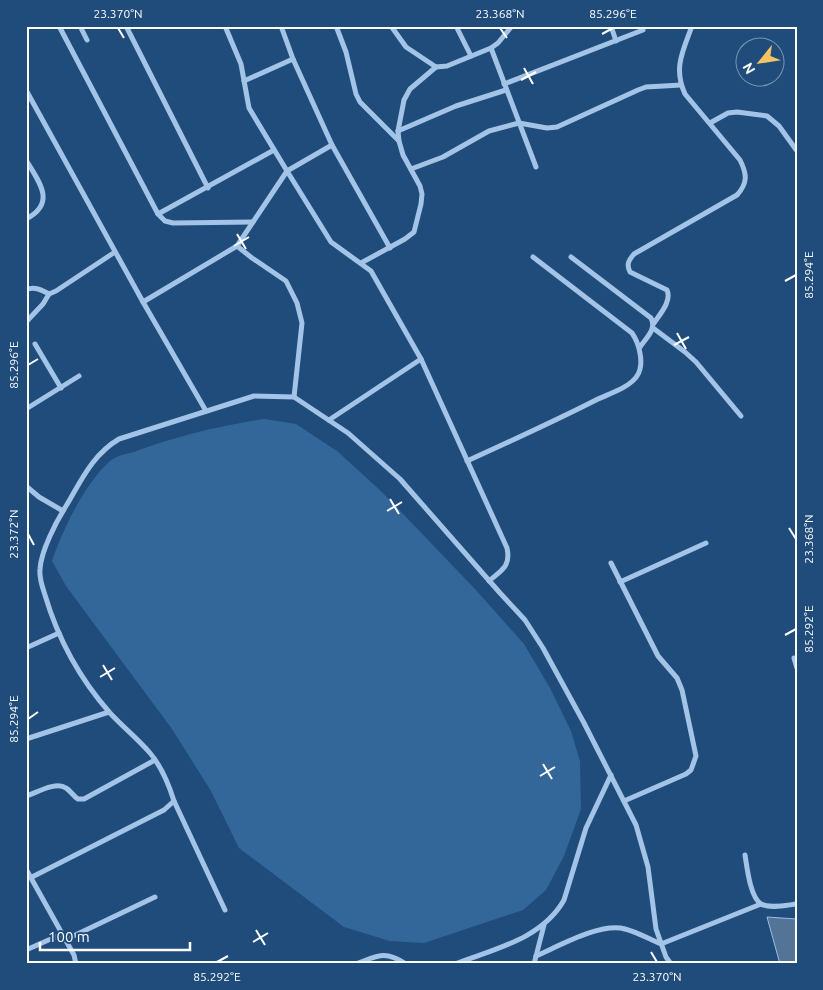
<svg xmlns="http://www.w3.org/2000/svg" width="823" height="990" font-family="Ubuntu,sans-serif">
<rect width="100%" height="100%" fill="#204c7c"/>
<path fill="#33679a" d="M264,419L296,424L337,451L382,492L475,589L524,644L550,688L571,731L580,761L581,809L564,856L546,890L523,910L424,943L390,941L344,927L239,848L211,791L172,729L66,586L52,561C62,531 85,483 109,462C115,456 126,454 134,452C176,436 220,426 264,419Z"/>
<path fill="#537397" stroke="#97c0e8" d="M767,917L797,919V964H780Z"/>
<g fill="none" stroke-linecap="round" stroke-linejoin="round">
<g stroke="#a3c4e6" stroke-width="5">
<path d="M59,26L158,214L165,221L173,223L253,222"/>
<path d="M80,26L87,40"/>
<path d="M126,26L208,188"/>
<path d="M281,26L293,59L332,145L390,248"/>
<path d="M336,26L346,52L356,94L360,102L399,141"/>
<path d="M391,26L406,47L436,67L447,66L491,48L498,43L512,26"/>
<path d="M456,26L471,56"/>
<path d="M611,26L616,41"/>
<path d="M491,48L536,167"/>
<path d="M244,81L293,59"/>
<path d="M504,84L643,30"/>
<path d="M26,90L143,302L206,411"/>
<path d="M710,123L728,113L737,112L767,116L779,126L797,151"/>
<path d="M398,131L456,106L506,90"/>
<path d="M332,145L287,171L331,242L371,271L421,359L507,548C511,566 502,570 489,581"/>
<path d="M26,160C39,182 57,203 26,219"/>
<path d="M411,169L443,157L489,131L519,123L547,128L557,127L638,90L646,87L681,85"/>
<path d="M158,214L274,150"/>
<path d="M237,246L252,258L286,281L297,303L302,323L294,397"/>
<path d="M571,257L651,318C657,329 646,338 640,347"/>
<path d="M361,263L405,239L414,232L421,204L422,194L420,186L403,155L399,141L398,131L404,100L410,89L436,67"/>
<path d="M26,290C34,286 42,290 49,294L56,291L115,252"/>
<path d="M143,302L237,246L287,171L249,108L241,64L225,26"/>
<path d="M26,322L43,304L49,294"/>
<path d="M654,323C660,314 672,301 667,290L630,272C626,264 629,260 634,254L737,195C748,183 747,174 740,160L685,94C673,68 683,51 692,26"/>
<path d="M653,328L685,352L696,362L741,416"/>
<path d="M35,344L61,388"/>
<path d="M26,409L79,376"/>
<path d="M329,420L421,359"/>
<path d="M467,461C511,441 555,421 598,399C611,393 630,387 637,376C645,364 639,343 632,333L533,257"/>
<path d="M26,486L39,497L63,511"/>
<path d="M611,563L658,656L677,678L682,690L696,756L691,770L686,774L624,801"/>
<path d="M620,582L706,543"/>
<path d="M26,648L59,633"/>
<path d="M794,658L797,668"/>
<path d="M26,739L109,712"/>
<path d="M26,796C36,793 56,781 66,788C71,791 73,796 78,799H84L155,760"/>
<path d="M174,801L225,910"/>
<path d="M745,855C747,867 750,897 761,904C770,909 787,905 797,904"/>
<path d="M26,869L74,955L76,964"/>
<path d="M32,877L164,810L174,801C169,785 161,766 150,753C138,739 123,727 110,713C80,679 58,639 45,595C42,586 39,578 40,569C41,551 56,522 66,506C81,481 92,455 119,439L254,396L294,397L348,433L400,479L500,593L525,620L543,648L584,723L636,825L648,867L656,929L666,957L671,964"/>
<path d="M65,940L155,897"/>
<path d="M26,950L62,934"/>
<path d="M536,956C559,946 601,922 625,929C637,932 649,939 661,944L761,904"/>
<path d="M356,964C378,956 384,950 406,964"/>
<path d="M455,964C494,949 542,939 564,900L586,828L611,775"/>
<path d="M534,964L544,925"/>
</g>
</g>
<path fill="none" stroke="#fff" stroke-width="2" d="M118,28L124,38M500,28L507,38M602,34L613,28M524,68L533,84M521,80L536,72M237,234L246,249M234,246L249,237M785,281L796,275M677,333L686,349M674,345L689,337M28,365L38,359M390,499L399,514M387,511L402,502M789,528L796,539M28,534L34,545M785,635L796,629M103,665L112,680M100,677L115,668M28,719L38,712M543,764L552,779M540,776L555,767M256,930L265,945M253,942L268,933M651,952L657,962M217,962L228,956"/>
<rect width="823" height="990" fill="none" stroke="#204c7c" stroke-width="55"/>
<g transform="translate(760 62) rotate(240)"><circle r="24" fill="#204c7c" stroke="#7994b0"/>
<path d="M0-4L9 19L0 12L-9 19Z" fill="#f3c464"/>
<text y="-8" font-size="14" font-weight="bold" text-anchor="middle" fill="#ffffff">N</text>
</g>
<path d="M40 942v8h150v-8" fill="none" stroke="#ffffff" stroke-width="2.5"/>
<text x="48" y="942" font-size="15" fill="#ffffff" stroke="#204c7c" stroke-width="4" paint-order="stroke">100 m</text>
<rect x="28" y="28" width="768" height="934" fill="none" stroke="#fff" stroke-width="2"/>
<g font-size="12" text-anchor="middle" fill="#fff">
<text x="118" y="18">23.370°N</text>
<text x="500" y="18">23.368°N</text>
<text x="613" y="18">85.296°E</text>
<text transform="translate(809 275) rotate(-90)" y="4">85.294°E</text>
<text transform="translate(14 365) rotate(-90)" y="4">85.296°E</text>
<text transform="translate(14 534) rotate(-90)" y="4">23.372°N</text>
<text transform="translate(809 539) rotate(-90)" y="4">23.368°N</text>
<text transform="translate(809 629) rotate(-90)" y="4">85.292°E</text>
<text transform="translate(14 719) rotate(-90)" y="4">85.294°E</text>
<text x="217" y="981">85.292°E</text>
<text x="657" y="981">23.370°N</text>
</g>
</svg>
